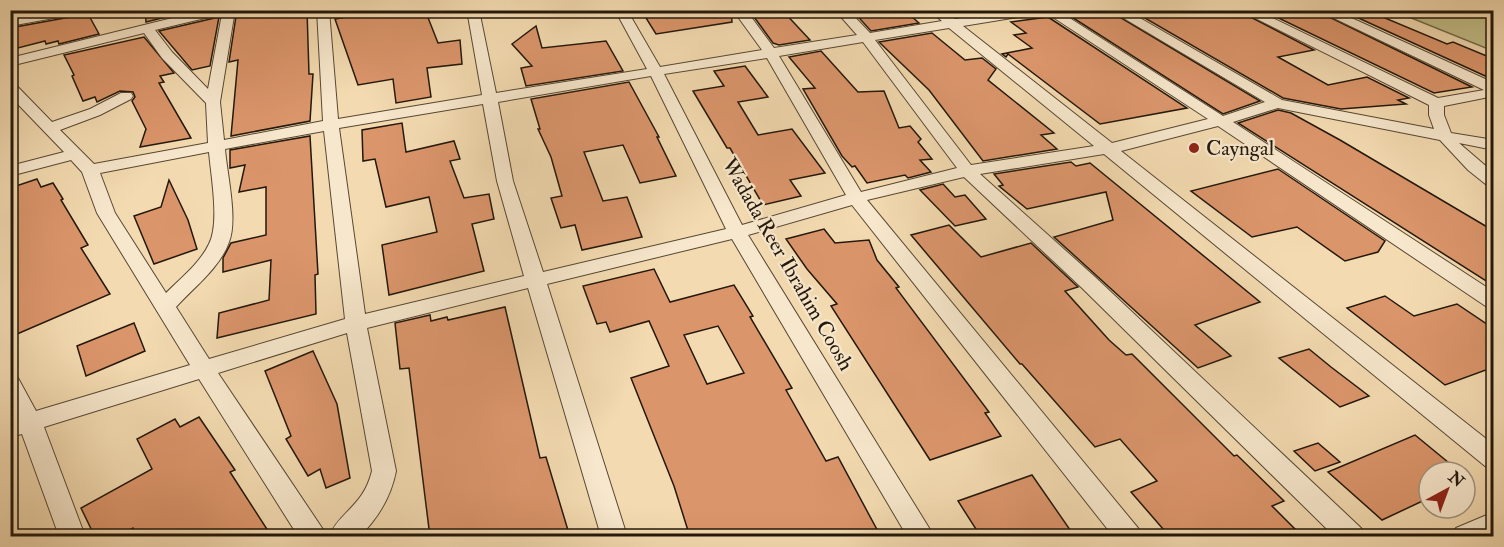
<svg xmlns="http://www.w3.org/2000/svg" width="1504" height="547" font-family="'IM FELL Double Pica',serif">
<rect width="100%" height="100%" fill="#f3dab0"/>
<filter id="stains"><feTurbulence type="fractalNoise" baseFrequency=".00333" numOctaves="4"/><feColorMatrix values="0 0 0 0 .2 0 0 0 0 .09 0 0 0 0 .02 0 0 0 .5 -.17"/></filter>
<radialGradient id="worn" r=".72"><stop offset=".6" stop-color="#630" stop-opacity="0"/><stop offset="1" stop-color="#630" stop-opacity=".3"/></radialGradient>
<path fill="#c2bd87" stroke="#726a49" stroke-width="1.5" d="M1394,11H1493V51Z"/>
<g fill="#db956b" stroke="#23180b" stroke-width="1.5" fill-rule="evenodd">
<path d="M145,10H194L146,22Z"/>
<path d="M237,10H307L309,74H313L310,121L231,136L238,60L229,62Z"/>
<path d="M387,10H425L438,43L460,40L462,64L427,68L431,97L396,103L393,79L358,85L335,19Z"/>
<path d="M641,10H731L732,22L656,34Z"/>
<path d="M749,10H782L810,40L779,45L773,43Z"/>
<path d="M852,10H904L919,23L871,31Z"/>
<path d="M1087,10H1108L1260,101L1223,114L1067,14Z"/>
<path d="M1131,10H1237L1314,50L1278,57L1328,85L1367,77L1409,98L1398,100L1406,104L1341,109L1283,98Z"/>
<path d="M1262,10H1315L1472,87L1434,93Z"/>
<path d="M1341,10H1366L1447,44L1453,42L1494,59V80Z"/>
<path d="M87,12L99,34L59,44L58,41L46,44L45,41L18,48L10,35V28L76,16Z"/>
<path d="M219,17L210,66L192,70L159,31Z"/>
<path d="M1048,17L1187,108L1100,124L1008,54L1006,57L1002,54L1032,48L1014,35L1026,33L1011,22Z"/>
<path d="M536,26L542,48L606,41L623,71L526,86L521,68L532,66L512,44Z"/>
<path d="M932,33L965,60L982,58L996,69L988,80L1054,133L1041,135L1057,149L983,161L929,90L879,42Z"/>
<path d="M144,37L174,73L160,76L164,82L159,83L191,138L140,147L146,129L132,101L135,97L133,92L120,91L97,102L95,97L83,101L72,76L74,75L64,55Z"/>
<path d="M821,51L858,92L884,91L899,128L910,126L921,139L918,142L932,159L920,160L931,172L908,178L905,175L867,183L855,166L852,167L842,156L803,89L815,88L789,57Z"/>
<path d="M745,66L768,97L738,102L758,135L792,129L825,173L790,180L801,196L763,205L730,148H727L693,91L724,86L714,71Z"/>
<path d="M629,82L659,137H657L676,176L640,183L623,145L584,152L603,201L627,197L642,237L582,250L575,225L561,228L551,198L562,196L551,157L538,129H540L531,99Z"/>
<path d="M1278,110L1291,113L1340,140L1494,231V286L1238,123Z"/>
<path d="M402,123L406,152L454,141L460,159L450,161L464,198L489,194L494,219L472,224L484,271L389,295L382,245L437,232L429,197L386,207L375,159L363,161L362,130Z"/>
<path d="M310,136L318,274L315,275L316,314L217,338L219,313L269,300L271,260L223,272V258L231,243L266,235V187L239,192L245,165L230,168V150Z"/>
<path d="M1071,162L1076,166L1090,163L1260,302L1195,325L1231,356L1198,368L1054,237L1113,220L1106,192L1027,209L999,186L1003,185L994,174Z"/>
<path d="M1278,169L1385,241L1378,252L1345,261L1297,227L1252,237L1191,191Z"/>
<path d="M37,179L41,187L53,183L63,199L61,200L88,245L81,248L110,294L10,337V188Z"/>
<path d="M169,180L188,220L197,249L154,264L134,216L161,207Z"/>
<path d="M943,184L955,197L965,195L986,219L955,226L920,190Z"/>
<path d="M949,225L981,257L1031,243L1078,287L1065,291L1109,340L1126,355L1132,354L1234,456L1237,455L1284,501L1272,506L1303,537H1170L1131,492L1157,481L1120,439L1095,447L1022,364H1020L911,235Z"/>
<path d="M824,229L835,243L869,240L877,260L899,287L896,288L989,412L985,413L1001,436L930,460L831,306L837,304L807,269L786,239Z"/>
<path d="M654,269L670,302L734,285L753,316L750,317L792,388L786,390L826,461L838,457L881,537H690L674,486L631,378L669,366L649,321L610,332L606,322L597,324L583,286ZM718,326L744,373L707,384L684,335Z"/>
<path d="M1385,296L1414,316L1457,304L1494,329V367L1445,385L1347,308Z"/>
<path d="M505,307L540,458L546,457L570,537H430L409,368L400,369L395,323L430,315L431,321L447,317L448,320Z"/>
<path d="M134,323L145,351L86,376L77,346Z"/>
<path d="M1309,349L1331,367L1369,396L1340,407L1279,358Z"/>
<path d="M313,351L337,404L350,478L326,488L320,469L308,476L286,439L291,436L265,371Z"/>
<path d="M199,417L235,470L230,472L272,537H137L133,528L118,537H95L81,508L152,469L137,439L175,419L180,427Z"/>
<path d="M1415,435L1460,472H1429V498L1382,520L1328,472Z"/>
<path d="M1318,443L1340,462L1315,471L1294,451Z"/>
<path d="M1032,475L1075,537H981L958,501Z"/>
</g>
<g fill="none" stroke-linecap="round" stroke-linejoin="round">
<g stroke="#574834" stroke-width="2">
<g id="street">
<path d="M53,10H82L76,14L10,26V18Z"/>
<path d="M205,10H235L220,102L224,140L323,121L317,10H329L338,119L482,95L467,10H479L496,93L647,69L615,10H627L660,67L762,50L733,10H746L774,48L857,35L835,10H848L870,33L942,21L929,10H943L955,19L1010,10H1042L1036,14L963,26L1112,143L1208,119L1042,10H1057L1223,116L1265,102L1110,10H1126L1282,100L1434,129L1429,115V105L1239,10H1256L1438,98L1484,90L1317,10H1334L1494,83V96L1444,106V115L1451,133L1494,140V150L1459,143L1494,173V187L1488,186L1468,170L1440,140L1278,108L1233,122L1494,292V309L1487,307L1218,126L1121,151L1494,445V469L1485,466L1104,154L980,174L1095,277L1361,528L1365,536H1334L1081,287L964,177L867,200L1138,528L1142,536H1113L852,205L748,235L934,536H907L732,239L547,284L627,536H601L528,288L367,328L396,471C391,497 378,518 360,536H329C341,510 363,507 372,471L347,333L218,373L322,528L326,536H298L199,379L44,427L85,536H59L22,434L10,437V418L16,417L10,407V376L18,378L36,411L190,365L97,213L82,172L71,160L10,176V166L64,152L10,96V83L15,84L52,122L90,109L121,93H131L133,96L131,99L100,115L60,130L94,164L208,143L206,103L162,58L144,33L10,66V58ZM222,14L208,89L172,52L155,30ZM949,28L1094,146L971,165L875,40ZM863,42L957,168L861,192L779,56ZM767,58L846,195L742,225L664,74ZM651,76L726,229L543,272L513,181L498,102ZM483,104L497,181L524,276L365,314L339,128ZM324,131L345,319L209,359L176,307C193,288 220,268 229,242C238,219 227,174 225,149ZM209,152C211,176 220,223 209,244C200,263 181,278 166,293L115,213L100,173Z"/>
<path d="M1494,512V536H1452L1456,528Z"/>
</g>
</g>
<use href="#street" fill="#f7e7cc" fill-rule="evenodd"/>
</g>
<circle fill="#8f2418" stroke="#f7e7cc" stroke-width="2" cx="1194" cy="148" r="6"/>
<g text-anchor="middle" stroke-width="4.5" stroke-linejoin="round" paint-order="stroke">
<g font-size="21" fill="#23180b" stroke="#f7e7cc" text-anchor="start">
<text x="1206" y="155">Cayngal</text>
</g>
<g font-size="21" fill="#23180b" stroke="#f7e7cc">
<text transform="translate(788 264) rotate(60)" y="7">Wadada Reer Ibrahim Coosh</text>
</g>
</g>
<rect width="1504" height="547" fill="none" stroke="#f3dab0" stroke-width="36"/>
<rect x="12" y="12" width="1480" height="523" fill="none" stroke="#23180b" stroke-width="3"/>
<rect x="18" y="18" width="1468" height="511" fill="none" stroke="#23180b" stroke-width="1.5"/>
<g transform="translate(1447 490) rotate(41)"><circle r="28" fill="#f7e7cc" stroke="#a2947f" stroke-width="1.5"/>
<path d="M0-4.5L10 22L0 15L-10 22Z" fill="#8f2418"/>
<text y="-9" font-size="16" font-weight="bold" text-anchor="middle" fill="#23180b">N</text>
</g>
<rect width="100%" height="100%" filter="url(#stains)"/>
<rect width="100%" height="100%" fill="url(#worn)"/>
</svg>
